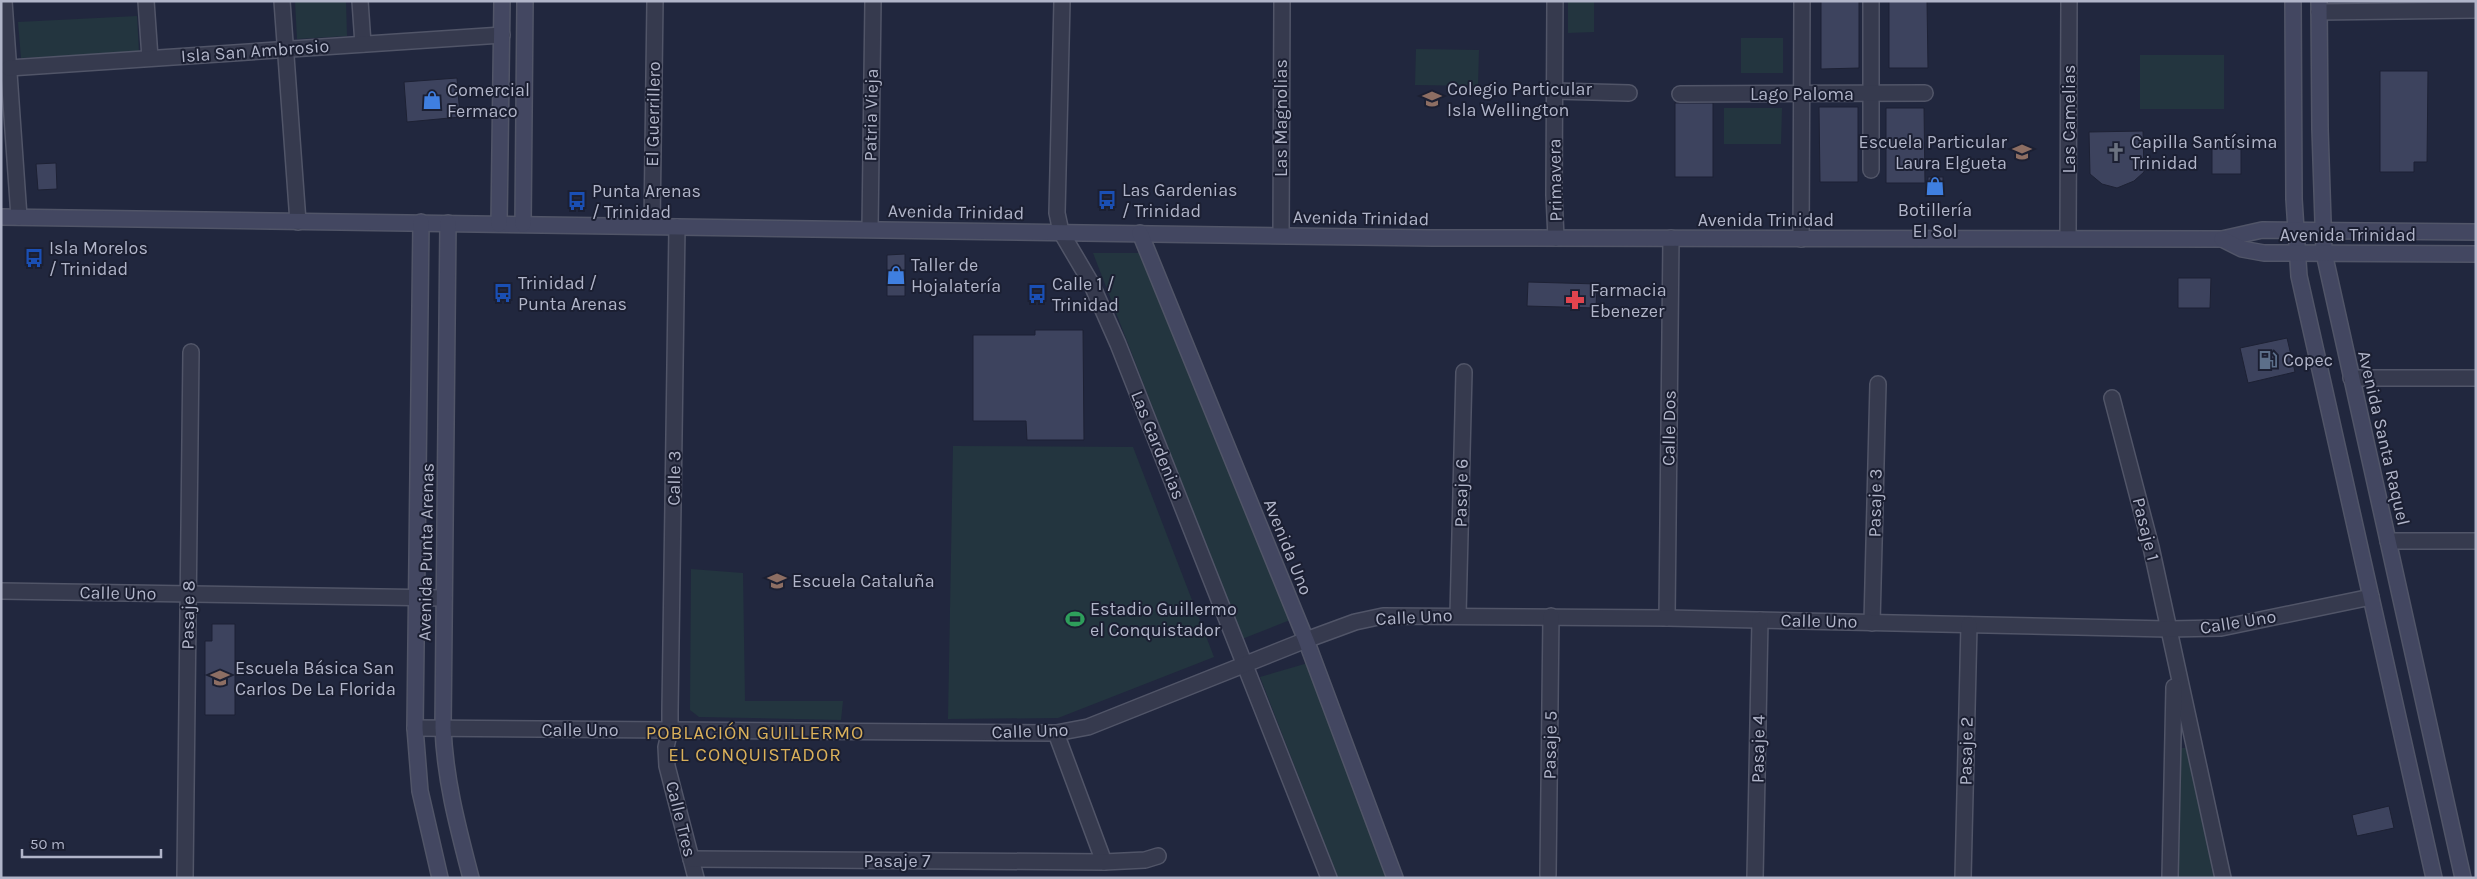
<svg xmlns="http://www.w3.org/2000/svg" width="2477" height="879" font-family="Karla,sans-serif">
<rect width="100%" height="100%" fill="#21273e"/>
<g fill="#23353f">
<path d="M295,1H346L347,36L297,39Z"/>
<path d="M1568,1H1594V32L1568,33Z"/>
<path d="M137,16L139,52L21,58L18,22Z"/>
<rect x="1741" y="38" width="42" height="35"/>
<path d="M1416,49L1479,50L1478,86L1415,85Z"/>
<rect x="2140" y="55" width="84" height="54"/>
<path d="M1724,108H1782L1781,144H1724Z"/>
<path d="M1093,253H1139L1290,620L1242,639Z"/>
<path d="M953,446L1133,447L1214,657L1058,718L948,719Z"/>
<path d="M691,569L743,573L745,701H843L841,720L699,717L690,710Z"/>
<path d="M1308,663L1386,878H1338L1260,677Z"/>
<path d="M2176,748H2186L2215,878H2176Z"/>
</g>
<g fill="#3d435e" stroke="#1d2134">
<path d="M1821,1H1859V68L1821,69Z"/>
<path d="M1889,1H1927L1928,68H1889Z"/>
<path d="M2380,71H2428L2427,162H2414V172H2380Z"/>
<path d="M457,78L460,117L407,122L404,82Z"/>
<rect x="1675" y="103" width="38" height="74"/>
<path d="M1819,107H1858V182H1820Z"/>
<path d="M1886,108H1924L1925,183H1886Z"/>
<path d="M2143,131L2144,172L2134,181L2117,188L2102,184L2090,174L2089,132Z"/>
<rect x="2212" y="142" width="29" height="32"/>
<path d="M56,163L57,189L38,190L36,164Z"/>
<rect x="1928" y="177" width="15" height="19"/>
<path d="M905,254V296H887V255Z"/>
<path d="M2178,278H2211L2210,308H2178Z"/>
<path d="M1528,282L1597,284L1596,308L1527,306Z"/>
<path d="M1035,330H1083L1084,440H1027L1026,421H973V335H1035Z"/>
<path d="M2287,338L2295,372L2248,383L2240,348Z"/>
<path d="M212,624H235V715H205V641H212Z"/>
<path d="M2389,806L2394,828L2357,836L2352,815Z"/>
</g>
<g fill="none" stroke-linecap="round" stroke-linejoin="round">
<g stroke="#515568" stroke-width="18">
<g id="street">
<path d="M4,1L19,217"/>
<path d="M146,1L150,58"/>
<path d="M282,1L298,222"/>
<path d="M360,1L363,44"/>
<path d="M1062,1L1057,213L1061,232L1091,283L1118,344L1329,878"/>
<path d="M1555,1L1554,195L1556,238"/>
<path d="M1871,1V170"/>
<path d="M2319,12L2476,10"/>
<path d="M9,68L502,35"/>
<path d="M1555,91L1629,93"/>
<path d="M1680,94L1925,93"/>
<path d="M652,226L655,1"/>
<path d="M677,227L670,711V730L666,747L667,766L696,878"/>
<path d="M870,229L873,1"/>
<path d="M1281,235L1282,1"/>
<path d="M2068,238L2069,1"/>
<path d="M1801,239L1802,1"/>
<path d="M2351,378H2476"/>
<path d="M2112,398L2151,547L2223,878"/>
<path d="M2388,541H2476"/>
<path d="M1,591L444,598"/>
<path d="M1458,615L1464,372"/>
<path d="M1667,618L1671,238"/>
<path d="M1872,623L1878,384"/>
<path d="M415,728L1056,733L1088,727L1306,640L1355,622L1383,616L1667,618L2168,629L2221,628L2371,597"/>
<path d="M1056,733L1104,862"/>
<path d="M691,859L1104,862L1145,860L1158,856"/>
<path d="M1548,875L1551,616"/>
<path d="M185,878L191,352"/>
<path d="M1755,878L1760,620"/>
<path d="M1963,878L1969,625"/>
<path d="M2170,878L2174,687"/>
</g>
</g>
<g stroke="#515568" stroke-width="18">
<g id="secondary">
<path d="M2293,1L2294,199L2299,276L2434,878"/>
<path d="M2319,1L2320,129L2324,253L2463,878"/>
<path d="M1,217L1431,238L2222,239L2262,230L2476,232"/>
<path d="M421,222L415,728L420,791L440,878"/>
<path d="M448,223L443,728C445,780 458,828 471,878"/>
<path d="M499,224L502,1"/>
<path d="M523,224L525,1"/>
<path d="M1140,233L1306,640L1395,878"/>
<path d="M2222,239L2242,249L2264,253L2476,254"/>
</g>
</g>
<use href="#street" stroke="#363a4e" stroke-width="15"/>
<use href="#secondary" stroke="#434761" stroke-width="15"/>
</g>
<defs>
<g id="school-bare" transform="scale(1.5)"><path d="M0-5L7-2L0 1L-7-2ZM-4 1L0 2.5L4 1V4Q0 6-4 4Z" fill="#8d6e63" stroke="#1b1f32" stroke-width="2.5" paint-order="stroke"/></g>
<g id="shop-bare" transform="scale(1.5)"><path d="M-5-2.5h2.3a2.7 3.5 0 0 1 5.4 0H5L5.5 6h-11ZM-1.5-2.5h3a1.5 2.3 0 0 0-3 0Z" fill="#3f7fe0" stroke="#1b1f32" stroke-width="2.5" paint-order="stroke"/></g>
<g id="church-bare" transform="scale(1.5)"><path d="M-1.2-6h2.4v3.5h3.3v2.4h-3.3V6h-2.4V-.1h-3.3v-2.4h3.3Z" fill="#6b7280" stroke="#1b1f32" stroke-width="2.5" paint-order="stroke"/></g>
<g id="bus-bare" transform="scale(1.5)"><path d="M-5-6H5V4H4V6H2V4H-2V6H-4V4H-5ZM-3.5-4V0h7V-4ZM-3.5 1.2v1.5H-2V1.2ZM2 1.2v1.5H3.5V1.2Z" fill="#1a4fb4" stroke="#1b1f32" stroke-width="2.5" paint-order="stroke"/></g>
<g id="pharmacy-bare" transform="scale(1.5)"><path d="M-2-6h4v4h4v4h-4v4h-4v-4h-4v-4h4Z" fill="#e0444e" stroke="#1b1f32" stroke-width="2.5" paint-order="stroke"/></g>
<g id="fuel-bare" transform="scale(1.5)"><path d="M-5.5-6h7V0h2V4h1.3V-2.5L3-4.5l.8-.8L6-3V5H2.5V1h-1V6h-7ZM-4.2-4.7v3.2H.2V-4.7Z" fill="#5c6f8a" stroke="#1b1f32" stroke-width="2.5" paint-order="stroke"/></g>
<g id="stadium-bare" transform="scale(1.5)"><path d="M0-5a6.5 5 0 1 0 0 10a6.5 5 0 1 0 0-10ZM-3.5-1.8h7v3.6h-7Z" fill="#2e9e5b" stroke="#1b1f32" stroke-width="2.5" paint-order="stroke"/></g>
</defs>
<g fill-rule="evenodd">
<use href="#school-bare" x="1432" y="99"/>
<use href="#shop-bare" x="432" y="100"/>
<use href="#school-bare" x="2022" y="152"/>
<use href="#church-bare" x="2116" y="152"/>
<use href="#shop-bare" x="1935" y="186"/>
<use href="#bus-bare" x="1107" y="200"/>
<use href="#bus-bare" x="577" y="201"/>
<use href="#bus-bare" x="34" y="258"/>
<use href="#shop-bare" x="896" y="275"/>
<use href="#bus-bare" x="503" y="293"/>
<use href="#bus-bare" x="1037" y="294"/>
<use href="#pharmacy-bare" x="1575" y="300"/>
<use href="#fuel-bare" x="2268" y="360"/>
<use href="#school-bare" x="777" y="581"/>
<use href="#stadium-bare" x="1075" y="619"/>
<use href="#school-bare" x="220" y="678"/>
</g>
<g text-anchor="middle" stroke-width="4" stroke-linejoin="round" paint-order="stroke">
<g font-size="18" fill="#b1b5c9" stroke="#1b1f32">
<text transform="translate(255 51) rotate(-4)" y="6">Isla San Ambrosio</text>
<text x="1802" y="100">Lago Paloma</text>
<text transform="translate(653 114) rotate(-89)" y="6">El Guerrillero</text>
<text transform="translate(871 115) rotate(-89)" y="6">Patria Vieja</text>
<text transform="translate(1281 118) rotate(-90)" y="6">Las Magnolias</text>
<text transform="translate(2069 119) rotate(-90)" y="6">Las Camelias</text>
<text transform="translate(1555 180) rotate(-91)" y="6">Primavera</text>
<text transform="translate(956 212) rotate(1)" y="6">Avenida Trinidad</text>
<text transform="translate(1361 218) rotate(1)" y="6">Avenida Trinidad</text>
<text x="1766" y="226">Avenida Trinidad</text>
<text x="2348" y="241">Avenida Trinidad</text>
<text transform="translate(1669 428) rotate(-89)" y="6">Calle Dos</text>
<text transform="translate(2384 438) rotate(77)" y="6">Avenida Santa Raquel</text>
<text transform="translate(1158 445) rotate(68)" y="6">Las Gardenias</text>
<text transform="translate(674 478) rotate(-89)" y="6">Calle 3</text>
<text transform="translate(1461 493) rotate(-89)" y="6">Pasaje 6</text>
<text transform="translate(1875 503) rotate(-89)" y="6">Pasaje 3</text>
<text transform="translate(2146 529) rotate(76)" y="6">Pasaje 1</text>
<text transform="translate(1288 547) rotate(68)" y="6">Avenida Uno</text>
<text transform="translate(426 552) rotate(-89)" y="6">Avenida Punta Arenas</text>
<text transform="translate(118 593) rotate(1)" y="6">Calle Uno</text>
<text transform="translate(188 615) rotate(-89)" y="6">Pasaje 8</text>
<text transform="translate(1414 617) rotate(-3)" y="6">Calle Uno</text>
<text transform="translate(1819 621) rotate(1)" y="6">Calle Uno</text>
<text transform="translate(2238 622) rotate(-9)" y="6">Calle Uno</text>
<text x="580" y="736">Calle Uno</text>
<text transform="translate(1030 731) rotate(-2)" y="6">Calle Uno</text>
<text transform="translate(1550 745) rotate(-89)" y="6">Pasaje 5</text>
<text transform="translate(1758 749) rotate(-89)" y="6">Pasaje 4</text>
<text transform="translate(1966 751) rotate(-89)" y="6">Pasaje 2</text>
<text transform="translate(681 819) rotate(76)" y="6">Calle Tres</text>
<text x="897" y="867">Pasaje 7</text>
</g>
<g font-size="18" fill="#b1b5c9" stroke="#1b1f32" text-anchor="start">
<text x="1447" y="95">Colegio Particular<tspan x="1447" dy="21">Isla Wellington</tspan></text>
<text x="447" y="96">Comercial<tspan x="447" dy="21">Fermaco</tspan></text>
<text x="2007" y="148" text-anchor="end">Escuela Particular<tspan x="2007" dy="21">Laura Elgueta</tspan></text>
<text x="2131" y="148">Capilla Santísima<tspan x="2131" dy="21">Trinidad</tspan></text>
<text x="1122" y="196">Las Gardenias<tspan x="1122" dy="21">/ Trinidad</tspan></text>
<text x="592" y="197">Punta Arenas<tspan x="592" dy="21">/ Trinidad</tspan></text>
<text x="1935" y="216" text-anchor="middle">Botillería<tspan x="1935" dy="21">El Sol</tspan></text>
<text x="49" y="254">Isla Morelos<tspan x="49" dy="21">/ Trinidad</tspan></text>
<text x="911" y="271">Taller de<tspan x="911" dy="21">Hojalatería</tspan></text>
<text x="518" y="289">Trinidad /<tspan x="518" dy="21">Punta Arenas</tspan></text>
<text x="1052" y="290">Calle 1 /<tspan x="1052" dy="21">Trinidad</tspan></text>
<text x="1590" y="296">Farmacia<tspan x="1590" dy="21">Ebenezer</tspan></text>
<text x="2283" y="366">Copec</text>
<text x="792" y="587">Escuela Cataluña</text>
<text x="1090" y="615">Estadio Guillermo<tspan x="1090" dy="21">el Conquistador</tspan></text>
<text x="235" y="674">Escuela Básica San<tspan x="235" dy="21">Carlos De La Florida</tspan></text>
</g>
<g font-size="19" letter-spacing="1" fill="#dbb15a" stroke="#1b1f32">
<text x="755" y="739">POBLACIÓN GUILLERMO<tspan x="755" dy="22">EL CONQUISTADOR</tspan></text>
</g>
</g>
<rect width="2477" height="879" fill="none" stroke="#b1b5c9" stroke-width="5"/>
<path d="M22 849v8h139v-8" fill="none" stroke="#b1b5c9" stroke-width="2.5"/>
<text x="30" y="849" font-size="15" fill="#b1b5c9" stroke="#1b1f32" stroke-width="4" paint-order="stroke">50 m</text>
</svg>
